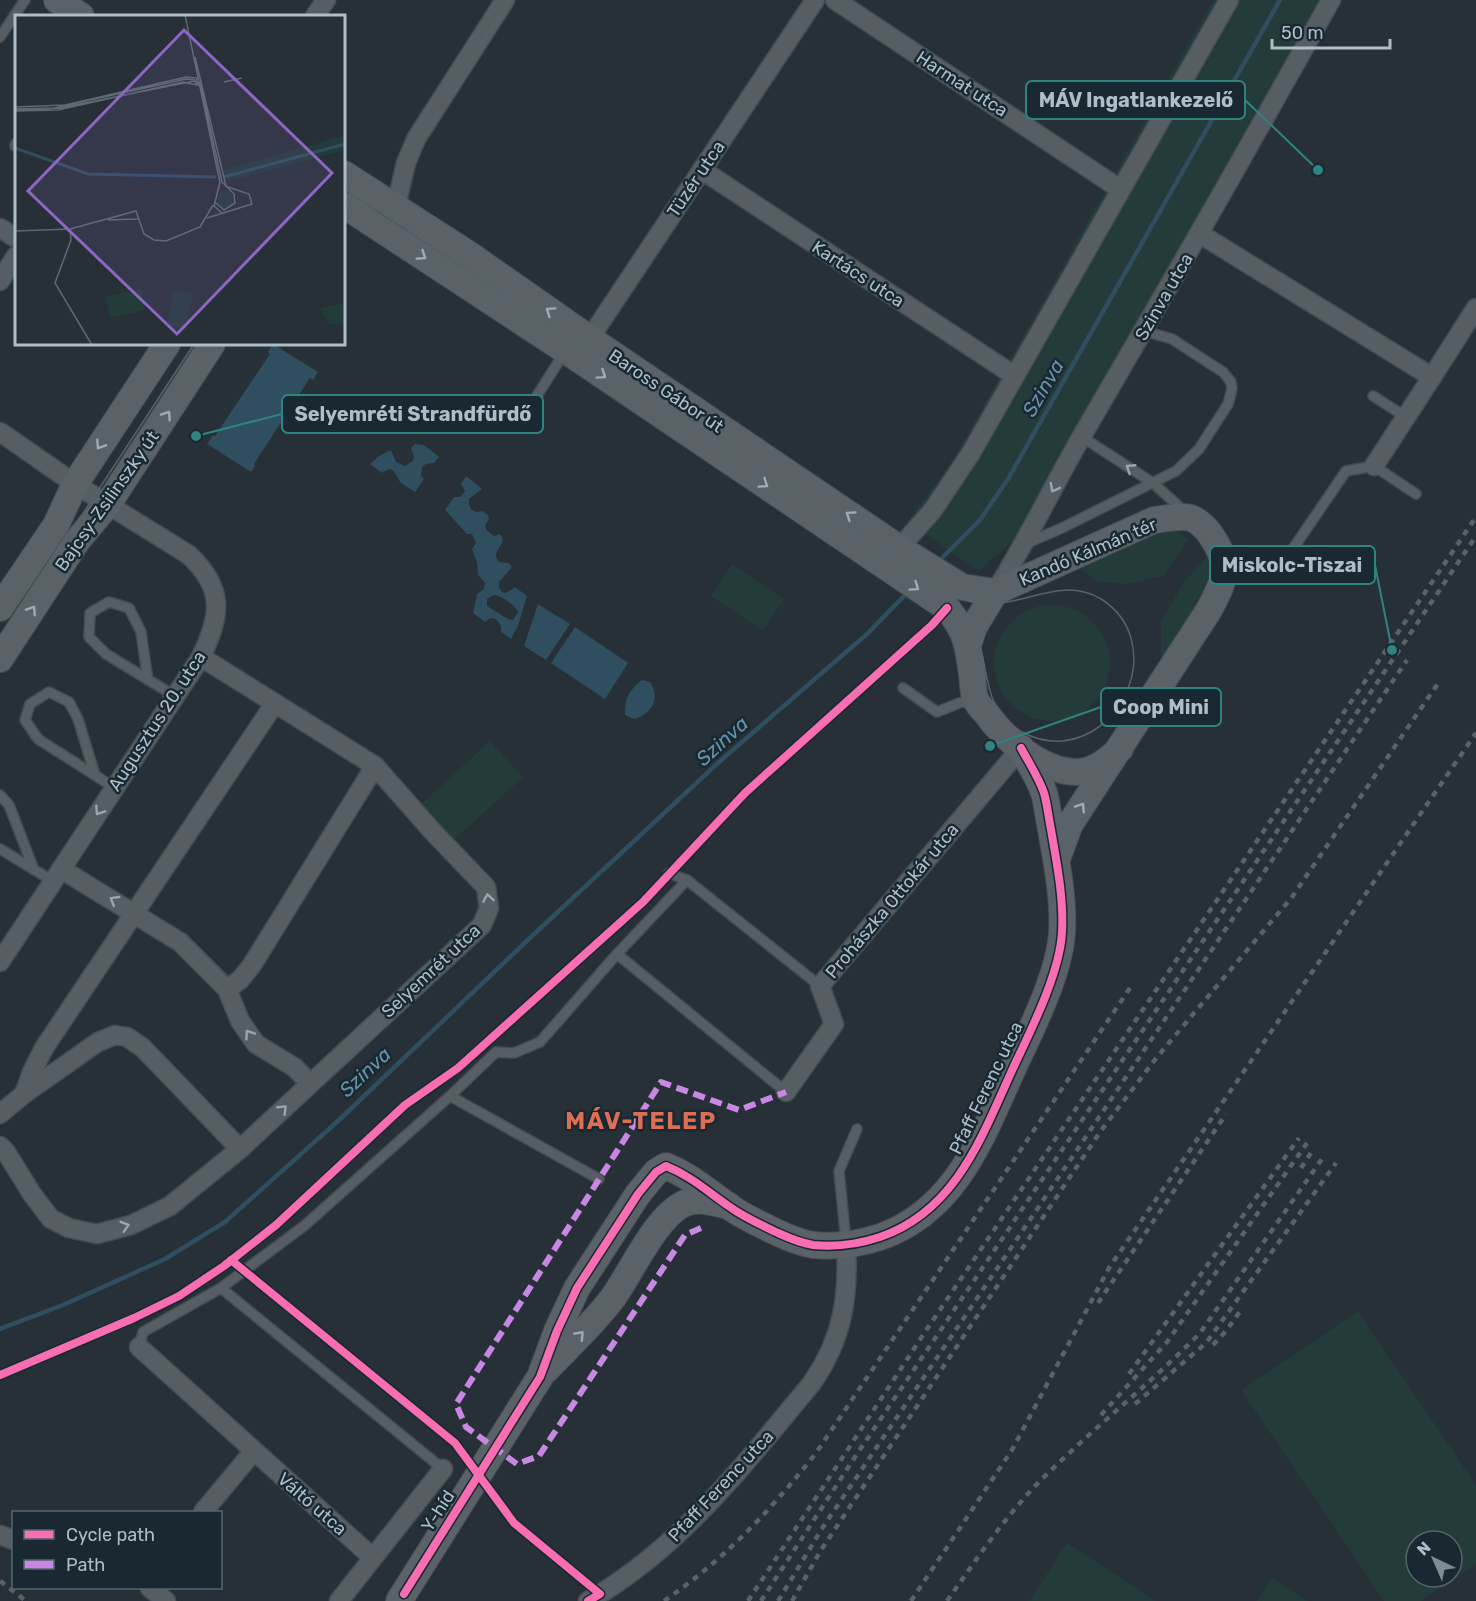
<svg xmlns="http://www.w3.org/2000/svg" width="1476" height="1601" font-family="Rubik,sans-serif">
<rect width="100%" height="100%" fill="#263036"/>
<g fill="#233b39" fill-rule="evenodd">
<path d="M1213,0H1321L1017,537L979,571L907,522L951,463Z"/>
<path d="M1173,530L1189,539L1163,576L1126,584L1095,581L1074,563L1151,531Z"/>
<path d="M1210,553L1212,578L1202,602L1165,656L1161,658V622L1183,583Z"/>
<path d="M732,564L784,599L763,631L711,596Z"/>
<circle cx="1052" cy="663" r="58"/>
<path d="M490,741L523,777L453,841L420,805Z"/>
<path d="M1358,1311L1476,1485V1564L1421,1601H1384L1241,1390ZM1416,1541H1452V1577H1416Z"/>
<path d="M1067,1543L1156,1601H1029Z"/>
<path d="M1272,1578L1307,1601H1257Z"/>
</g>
<g fill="#2f4e5f" fill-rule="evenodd">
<path d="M273,344L318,372L313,380L310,378L254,464L255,466L251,472L207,444L213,435L215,436L270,354L268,352Z"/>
<path d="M415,444L424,445L439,457L434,463L426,464L422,467L421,476L424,479L415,492C411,489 405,486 401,483C395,476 395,463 382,473L370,464L379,456L391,450L396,462L405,466L413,461L414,456L411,448Z"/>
<path d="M466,476L482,489L469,499C468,506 470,510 477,512L482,511L488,515L489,520L485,525L486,530L494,536L500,534L503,539C502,548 491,553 499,562L509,563L512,567L499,582V587L502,592L506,593L515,587L527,596L518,626L511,639L501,632V626L496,619L490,618L485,622L473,613L477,594L484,589L485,583L478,575L477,562L472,549L476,543L472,534H467L445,510L454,497H460L465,491L461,484ZM494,595C502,596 514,604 518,612L513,620L508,619L487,606V599Z"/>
<path d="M538,604L570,624L546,660L524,646Z"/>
<path d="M575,627L628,663L605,699L551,663Z"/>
<path d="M642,680L650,682C661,698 652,714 634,719L625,715C624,699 629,690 642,680Z"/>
</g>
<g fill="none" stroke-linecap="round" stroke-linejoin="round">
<g stroke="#2f4e5f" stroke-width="4.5">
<path d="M937,563L980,520L1008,479L1280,0"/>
<path d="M0,1329L63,1305L165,1259L225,1222L339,1120L532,936L720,761L867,634L908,592"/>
</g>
<g stroke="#444c50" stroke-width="12">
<g id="lane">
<path d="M0,37L25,0"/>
<path d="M15,146L16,143"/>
<path d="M1373,396L1406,417"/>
<path d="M535,399L564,353"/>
<path d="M1082,437L1153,483L1185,512"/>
<path d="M1025,544L1064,527L1176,471L1199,449L1228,404L1232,389L1231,382L1223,372L1172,339L1144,331"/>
<path d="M1288,556L1346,471L1374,466L1416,494"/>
<path d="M148,680L141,632L129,608L109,602L90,613L89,637L106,654L175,696"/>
<path d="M903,688L937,712L959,703L973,700"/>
<path d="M95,775L78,719L69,702L49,692L30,704L25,720L38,739L115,788"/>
<path d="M0,795L9,805L34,870"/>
<path d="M0,849L53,881"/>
<path d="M669,873L687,880L820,986"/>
<path d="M617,954L786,1092"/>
<path d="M450,1096L599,1179"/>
<path d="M846,1242L839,1171L857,1129"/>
<path d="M221,1288L443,1469"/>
<path d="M139,1347L143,1332L221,1288L304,1226L450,1096L496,1052L514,1053L540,1042L617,954L687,880"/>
</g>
</g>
<g stroke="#444c50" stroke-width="21">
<g id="street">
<path d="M835,0L1120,189"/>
<path d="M315,16L326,0"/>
<path d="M702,170L1015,376"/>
<path d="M396,206L406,163L416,139L505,0"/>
<path d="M0,228L16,238"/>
<path d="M1200,234L1432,377L1476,308"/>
<path d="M0,281L16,256"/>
<path d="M584,347L815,0"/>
<path d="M0,432L75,484L189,555C225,589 221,615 201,657L0,962"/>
<path d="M1374,466L1432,377"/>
<path d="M893,555L933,510L971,453L1229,0"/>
<path d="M995,592C1027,541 1053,486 1083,434C1167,290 1250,145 1331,0"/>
<path d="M61,869L180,942L227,989L240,1021L256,1044L294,1067L310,1083"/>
<path d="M227,989L240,980L252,965L375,766"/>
<path d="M786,1092L834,1024L820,986L1021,748"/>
<path d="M24,1094L32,1072L44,1048L275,703"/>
<path d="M0,1114L24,1094L98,1042L115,1035L127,1037L143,1048L240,1149"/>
<path d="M0,1146L6,1152L32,1194L51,1219L69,1228L97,1234L131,1225L170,1206L240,1149L482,925L489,908L486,887L434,833L375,766L201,657"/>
<path d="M139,1347L372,1557"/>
<path d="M203,1512L253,1452"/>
<path d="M0,1535L14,1540"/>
<path d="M150,1588L166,1601"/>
<path d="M339,1601L443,1469"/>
<path d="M588,1601C681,1548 745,1463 812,1383C843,1338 849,1297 846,1244"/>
</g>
</g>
<g stroke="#444c50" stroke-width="28">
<g id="secondary">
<path d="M57,0L81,16"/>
<path d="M344,174L470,255L590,339L899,548L962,587L995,592"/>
<path d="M344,205L577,358L947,608C967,633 968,645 972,675C973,682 973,691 975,698C977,703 982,709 986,713C1005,740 1041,771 1076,772C1094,772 1107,761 1120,749"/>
<path d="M0,608L56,525L75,484L167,344"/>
<path d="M968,645L974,627L995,592L1154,520C1165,519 1180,515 1191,518C1199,521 1208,530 1212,537C1232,566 1224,582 1209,610L1070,824L1057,859"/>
<path d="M0,659L77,541L108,504L212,344"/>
<path d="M546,1370C568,1347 592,1325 612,1299C631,1273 655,1218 683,1204C697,1197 714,1203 729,1206"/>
<path d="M399,1601L540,1377L557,1331L577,1288L638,1194L656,1172L666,1166C691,1176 708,1192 730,1207C745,1218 762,1225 778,1233C789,1238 801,1243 813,1245C834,1247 859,1244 880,1237C958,1210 983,1133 1015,1064C1032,1028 1060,972 1062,932C1064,897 1056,859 1050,824C1048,814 1047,803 1044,793C1039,778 1029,763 1021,748"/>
</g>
</g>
<use href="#lane" stroke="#565e64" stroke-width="9"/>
<use href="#street" stroke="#565e64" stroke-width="18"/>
<use href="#secondary" stroke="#5a6268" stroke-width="26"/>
<g stroke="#5a6267" stroke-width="1.5">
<path d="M468,65L509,0"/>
<path d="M344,196L369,204L952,594C963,599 973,604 986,604C1026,605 1062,576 1101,599C1163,638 1130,734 1062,741C1048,742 1035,739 1022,732C981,711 990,666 975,629C970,617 958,608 948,600L377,219L364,211L344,204"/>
<path d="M0,640L194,344"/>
</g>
<g stroke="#5a6267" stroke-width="4.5" stroke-dasharray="6 6" stroke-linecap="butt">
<path d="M1301,1168L1314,1148"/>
<path d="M1098,1303L1226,1114"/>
<path d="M1213,1345L1226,1331L1241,1310"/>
<path d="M1129,1374L1299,1138"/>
<path d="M1135,1404L1206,1343L1336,1163"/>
<path d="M1101,1415L1167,1342L1307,1143"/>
<path d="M0,1581L26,1601"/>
<path d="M664,1601C725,1559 771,1510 816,1453L1132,985"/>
<path d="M748,1601L927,1329L1476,517"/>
<path d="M761,1601L855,1457L1476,536"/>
<path d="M778,1601L823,1527L1407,660"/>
<path d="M792,1601L821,1550L1100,1132L1157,1057L1292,897L1439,682"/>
<path d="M911,1601L1012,1450L1109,1268L1476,733"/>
<path d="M947,1601C976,1560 1004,1518 1039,1482C1091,1430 1149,1385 1200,1333L1324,1156"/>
</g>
<path stroke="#c787e3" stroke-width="6" stroke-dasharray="12 6" stroke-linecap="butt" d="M701,1228L685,1235L539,1456L517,1464L466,1427L456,1404L661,1082L739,1110L786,1092"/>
<g stroke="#192831" stroke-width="11">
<g id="cycleway">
<path d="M231,1260L455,1443L514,1523L600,1594L588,1601"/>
<path d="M0,1375L134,1318L179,1296L224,1266L276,1225L405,1105L458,1068L643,902L745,793L932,625L947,608"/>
<path d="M404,1594L540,1377L557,1331L577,1288L638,1194L656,1172L666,1166C691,1176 708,1192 730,1207C745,1218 762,1225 778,1233C789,1238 801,1243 813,1245C834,1247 859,1244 880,1237C958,1210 983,1133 1015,1064C1032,1028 1060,972 1062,932C1064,897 1056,859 1050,824C1048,814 1047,803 1044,793C1039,778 1029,763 1021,748"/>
</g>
</g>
<use href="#cycleway" stroke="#f96db3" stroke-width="8"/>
</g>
<defs><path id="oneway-chevron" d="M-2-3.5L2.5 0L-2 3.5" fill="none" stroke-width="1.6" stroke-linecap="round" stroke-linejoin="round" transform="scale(1.5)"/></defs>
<g stroke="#9dacb5">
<use href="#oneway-chevron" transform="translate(422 256) rotate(34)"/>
<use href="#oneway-chevron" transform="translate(550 311) rotate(-145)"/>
<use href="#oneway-chevron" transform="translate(602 375) rotate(34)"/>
<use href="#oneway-chevron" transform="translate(167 415) rotate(-56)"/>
<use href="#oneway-chevron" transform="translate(100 445) rotate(123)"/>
<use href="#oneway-chevron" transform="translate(764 484) rotate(34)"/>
<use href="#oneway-chevron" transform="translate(850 515) rotate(-146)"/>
<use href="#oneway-chevron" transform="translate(915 587) rotate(35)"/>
<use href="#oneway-chevron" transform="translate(32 610) rotate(-57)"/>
<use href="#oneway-chevron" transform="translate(1081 807) rotate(-56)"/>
<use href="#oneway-chevron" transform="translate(580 1335) rotate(-47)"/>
</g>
<g stroke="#98a6af">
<use href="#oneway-chevron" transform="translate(1130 468) rotate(-147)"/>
<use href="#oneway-chevron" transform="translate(1054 488) rotate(118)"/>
<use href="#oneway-chevron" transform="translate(99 811) rotate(123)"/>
<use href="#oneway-chevron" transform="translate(488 898) rotate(-99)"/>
<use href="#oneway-chevron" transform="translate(114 900) rotate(-149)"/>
<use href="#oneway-chevron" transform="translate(249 1034) rotate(-124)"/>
<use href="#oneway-chevron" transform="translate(283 1109) rotate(-44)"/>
<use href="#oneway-chevron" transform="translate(125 1226) rotate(-17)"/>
</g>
<g text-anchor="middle" stroke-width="5" stroke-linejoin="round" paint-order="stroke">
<g font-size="18" fill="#aebec8" stroke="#192831">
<text transform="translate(962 84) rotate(33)" y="6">Harmat utca</text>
<text transform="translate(696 179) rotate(-56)" y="6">Tüzér utca</text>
<text transform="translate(858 274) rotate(33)" y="6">Kartács utca</text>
<text transform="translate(1164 297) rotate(-60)" y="6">Szinva utca</text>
<text transform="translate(666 391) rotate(34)" y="6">Baross Gábor út</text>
<text transform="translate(107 501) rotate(-55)" y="6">Bajcsy-Zsilinszky út</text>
<text transform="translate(1088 552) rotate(-23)" y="6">Kandó Kálmán tér</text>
<text transform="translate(157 721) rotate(-57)" y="6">Augusztus 20. utca</text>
<text transform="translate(892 901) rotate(-50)" y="6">Prohászka Ottokár utca</text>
<text transform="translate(431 971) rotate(-43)" y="6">Selyemrét utca</text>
<text transform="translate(986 1088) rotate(-64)" y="6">Pfaff Ferenc utca</text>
<text transform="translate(721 1486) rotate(-47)" y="6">Pfaff Ferenc utca</text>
<text transform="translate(312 1504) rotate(41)" y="6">Váltó utca</text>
<text transform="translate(438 1511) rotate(-57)" y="6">Y-híd</text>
</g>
<g font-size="20" font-style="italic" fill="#6493ab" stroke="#192831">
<text transform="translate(1043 388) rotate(-60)" y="7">Szinva</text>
<text transform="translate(722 741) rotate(-42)" y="7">Szinva</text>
<text transform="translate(365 1072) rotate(-43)" y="7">Szinva</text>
</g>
<g font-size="24" font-weight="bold" letter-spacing="1.5" fill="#de6f54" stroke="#192831">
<text x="641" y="1129">MÁV-TELEP</text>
</g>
</g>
<g transform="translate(15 15)">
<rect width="330" height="330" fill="#263036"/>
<path d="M330,120V135L211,167L209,155ZM202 184a8 8 0 1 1 16 0a8 8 0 1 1-16 0ZM126,273L131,295L95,303L90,282ZM158,275L178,278L171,316L152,313ZM330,288V310L313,309L305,293Z" fill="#233b39"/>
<path fill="none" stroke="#2f4e5f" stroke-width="3" d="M0,133L73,159L201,162M209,162L330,129"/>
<path fill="none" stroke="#5c6970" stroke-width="1.5" d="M170,0L205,168L199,191L208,199M180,42L211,171M209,67L227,63M0,92L50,90L171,62L181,63L187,70M0,94L39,93L171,64L180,65L186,71L207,167L219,179L220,188L209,195L200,187L205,167L185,72L179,66L45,93L0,95M0,96L43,95L168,67L182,70M192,203L237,189L234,179L210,171M93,205L123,204M55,214L121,196L129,219L139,225L151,226L185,212L198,190M0,216L55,214L56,225L40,268L77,330"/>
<path fill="#8f66c3" fill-opacity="0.15" stroke="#8f66c3" stroke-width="3" d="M169,15L317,158L162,319L13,176Z"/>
<rect width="330" height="330" fill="none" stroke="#aebec8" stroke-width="3"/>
</g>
<path fill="none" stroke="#2f8480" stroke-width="2" d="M1318 170L1245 100M196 436L282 414M1392 650L1375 565M990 746L1101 707"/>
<g fill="#2f8480" stroke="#192831" stroke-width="2">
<circle cx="1318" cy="170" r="6"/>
<circle cx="196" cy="436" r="6"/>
<circle cx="1392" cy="650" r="6"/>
<circle cx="990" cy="746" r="6"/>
</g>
<g fill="#192831" stroke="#2f8480" stroke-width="2">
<rect x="1026" y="81" width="219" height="38" rx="6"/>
<rect x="282" y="395" width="261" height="38" rx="6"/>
<rect x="1210" y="546" width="165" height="38" rx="6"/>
<rect x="1101" y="688" width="120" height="38" rx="6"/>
</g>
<g font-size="20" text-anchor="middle" font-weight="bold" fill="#aebec8">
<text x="1136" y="107">MÁV Ingatlankezelő</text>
<text x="413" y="421">Selyemréti Strandfürdő</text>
<text x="1292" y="572">Miskolc-Tiszai</text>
<text x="1161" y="714">Coop Mini</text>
</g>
<rect x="12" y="1511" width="210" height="78" fill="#192831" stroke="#55646d" stroke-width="1.5"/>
<rect x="24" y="1530" width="30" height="9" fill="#f96db3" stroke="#55646d" stroke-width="1.5"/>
<text x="66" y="1541" font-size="18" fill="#aebec8">Cycle path</text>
<rect x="24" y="1560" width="30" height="9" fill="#c787e3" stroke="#55646d" stroke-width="1.5"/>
<text x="66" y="1571" font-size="18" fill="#aebec8">Path</text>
<g transform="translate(1434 1559) rotate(316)"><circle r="28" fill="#192831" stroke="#55646d" stroke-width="1.5"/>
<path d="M0-4.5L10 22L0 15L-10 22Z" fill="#7e8c95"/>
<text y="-9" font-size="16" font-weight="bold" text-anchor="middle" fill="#aebec8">N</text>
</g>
<path d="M1272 39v9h118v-9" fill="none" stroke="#aebec8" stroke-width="3"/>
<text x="1281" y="39" font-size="18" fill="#aebec8" stroke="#192831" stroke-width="4.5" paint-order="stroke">50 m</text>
</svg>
